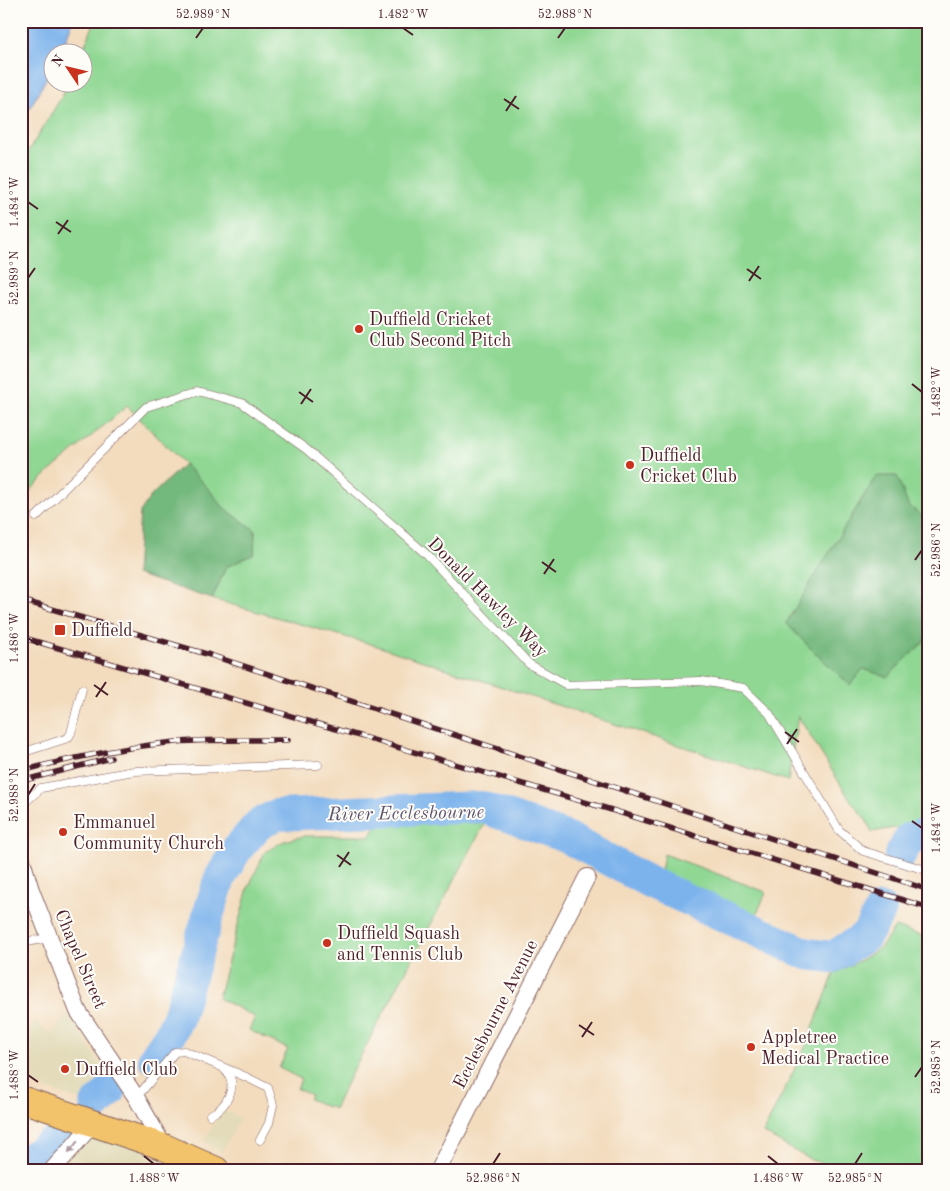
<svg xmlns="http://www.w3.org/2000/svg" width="950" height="1191" font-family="'Old Standard TT',serif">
<rect width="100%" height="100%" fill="#fdfcf7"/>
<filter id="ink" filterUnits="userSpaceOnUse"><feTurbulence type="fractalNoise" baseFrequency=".02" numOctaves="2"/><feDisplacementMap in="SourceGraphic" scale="10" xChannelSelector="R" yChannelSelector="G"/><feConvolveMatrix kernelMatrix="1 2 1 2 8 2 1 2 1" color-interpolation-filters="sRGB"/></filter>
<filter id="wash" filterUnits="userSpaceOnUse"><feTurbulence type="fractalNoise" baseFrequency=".0096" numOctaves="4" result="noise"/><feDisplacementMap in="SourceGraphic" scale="20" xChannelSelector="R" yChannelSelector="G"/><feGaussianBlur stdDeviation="1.12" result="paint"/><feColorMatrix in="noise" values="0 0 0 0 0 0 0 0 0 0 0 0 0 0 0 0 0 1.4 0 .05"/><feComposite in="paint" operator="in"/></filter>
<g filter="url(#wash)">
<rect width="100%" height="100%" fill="#f3dcbe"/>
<g fill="#e3dbba">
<path d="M68,1014L109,1077L86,1102L21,1080V1020L29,1029L36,1022L52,1035Z"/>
<path d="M222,1110L240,1118L222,1152L204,1141Z"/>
<path d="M96,1133L145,1150L184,1170H60L84,1142Z"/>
</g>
<g fill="#8fd793" stroke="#6c7b5f">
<path d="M95,21H929V821L924,820L900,827L872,832L866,820L849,798L798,716L788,781L374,645L212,599L226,567L254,554L255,530L224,508L207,487L127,406L50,471L21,500V163L61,98L68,83L82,82V52Z"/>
<path d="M380,821L485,823L351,1074L334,1109L328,1106L327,1107L309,1099L311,1095L297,1089L301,1079L279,1068L288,1049L249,1030L255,1017L218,998L248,888L265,852L284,841L304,836H370Z"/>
<path d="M664,854L766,892L754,921L660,878Z"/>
<path d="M895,927L929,938V1170H854L822,1163L811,1160L763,1133L804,1050L834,974L861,960L882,946Z"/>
</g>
<g fill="#73b87d" stroke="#5e6c54">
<path d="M184,464L207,487L224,508L255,530L254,554L226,567L212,599L136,574L140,512L150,497Z"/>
<path d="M876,476H897L908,505L929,521V634L925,641L887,677L863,669L850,685L814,652L786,623Z"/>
</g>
<path fill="#7db3ec" stroke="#64698c" d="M21,21H73L61,52H52V68L21,124Z"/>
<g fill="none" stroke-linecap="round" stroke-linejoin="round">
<g stroke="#7db3ec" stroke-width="32">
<path d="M900,855L910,838L929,833"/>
<path d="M154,1058L169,1036L178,1018L209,912L220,878L237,849L258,825L276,815L482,807L568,838L649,882L807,954L833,957L866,936L881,909"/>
<path d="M96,1105L110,1091"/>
<path d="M21,1164L57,1140"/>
</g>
</g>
</g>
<g filter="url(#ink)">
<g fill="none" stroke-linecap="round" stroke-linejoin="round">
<g stroke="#85615e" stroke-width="9">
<g id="service">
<path d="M36,517L146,407L197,391L242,403L306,449L426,554L529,664L567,685L701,681L743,688L769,713L839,830L863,851L929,871"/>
<path d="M21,753L68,738L71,733L82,689"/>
<path d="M21,806L41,788L134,771L318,765"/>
<path d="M21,943L49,938"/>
<path d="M136,1098L175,1052L184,1051L246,1077L268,1088L273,1105L269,1123L260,1140"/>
<path d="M210,1115C226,1108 240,1085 225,1070"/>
</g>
</g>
<g stroke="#85615e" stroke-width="18">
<g id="minor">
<path d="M21,857L31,890L78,1011L136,1097L164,1147"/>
<path d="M52,1170L72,1148L93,1123"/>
<path d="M438,1170L587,877"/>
</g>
</g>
<g stroke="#85615e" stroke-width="28">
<path id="trunk" d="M21,1099L164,1147L216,1170"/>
</g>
<use href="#service" stroke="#fff" stroke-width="8"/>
<use href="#minor" stroke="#fff" stroke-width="16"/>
<use href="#trunk" stroke="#f2c36a" stroke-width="26"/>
<g stroke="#4a1f2b" stroke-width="5.5">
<g id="rail">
<path d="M21,600L210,655L929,890"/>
<path d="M21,637L605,808L929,908"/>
<path d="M21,771C72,758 124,747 176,742C213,739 251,740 288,740"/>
<path d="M21,781L111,758"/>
</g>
</g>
<use href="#rail" stroke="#fdfcf7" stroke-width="4" stroke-dasharray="11" stroke-linecap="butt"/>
</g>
<defs><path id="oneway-solid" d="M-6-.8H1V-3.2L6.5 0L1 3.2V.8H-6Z" transform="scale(1.25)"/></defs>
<use fill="#ae9aa0" href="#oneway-solid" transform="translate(73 1147) rotate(130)"/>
</g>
<path fill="none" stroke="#4a1f2b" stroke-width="2" d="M403,28L413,35M196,38L203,28M558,38L565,28M504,99L519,109M506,111L516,96M28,202L38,209M56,222L71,232M58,234L68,220M747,269L761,279M28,278L35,268M749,281L759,266M912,384L922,392M299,392L313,402M301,404L311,389M915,560L922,550M542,562L556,572M544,574L554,559M28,638L38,645M94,685L108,695M96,697L106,682M785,732L799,742M787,744L797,729M28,795L35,784M912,821L922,828M337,855L351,865M339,867L349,852M579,1025L594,1035M582,1037L592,1022M28,1075L38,1082M915,1077L922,1067M144,1156L154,1164M768,1156L778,1164M493,1164L500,1153M855,1164L862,1153"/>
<g fill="#c8321e" stroke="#fdfcf7" stroke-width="2">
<circle cx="359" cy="329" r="5"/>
<circle cx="630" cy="465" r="5"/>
<rect x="54" y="624" width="12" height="12" rx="2.5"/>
<circle cx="63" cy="832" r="5"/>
<circle cx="327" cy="943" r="5"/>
<circle cx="751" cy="1047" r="5"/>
<circle cx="65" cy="1069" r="5"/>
</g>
<g text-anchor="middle" stroke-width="4" stroke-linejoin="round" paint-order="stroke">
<g font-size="18" fill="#4a1f2b" stroke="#fdfcf7" text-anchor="start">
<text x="369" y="325">Duffield Cricket<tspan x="369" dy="21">Club Second Pitch</tspan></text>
<text x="640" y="461">Duffield<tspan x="640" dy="21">Cricket Club</tspan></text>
<text x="71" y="636">Duffield</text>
<text x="73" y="828">Emmanuel<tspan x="73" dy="21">Community Church</tspan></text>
<text x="337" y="939">Duffield Squash<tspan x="337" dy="21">and Tennis Club</tspan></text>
<text x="761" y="1043">Appletree<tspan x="761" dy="21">Medical Practice</tspan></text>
<text x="75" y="1075">Duffield Club</text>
</g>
<g font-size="18" fill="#4a1f2b" stroke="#fdfcf7">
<text transform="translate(488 597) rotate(45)" y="6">Donald Hawley Way</text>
<text transform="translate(81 959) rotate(67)" y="6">Chapel Street</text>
<text transform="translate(495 1014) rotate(-63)" y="6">Ecclesbourne Avenue</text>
</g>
<g font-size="19" font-style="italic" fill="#5c536f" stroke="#fdfcf7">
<text transform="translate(406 812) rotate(-1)" y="7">River Ecclesbourne</text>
</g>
</g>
<rect width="950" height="1191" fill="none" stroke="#fdfcf7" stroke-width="55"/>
<g transform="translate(68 68) rotate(305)"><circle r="24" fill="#fdfcf7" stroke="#b5a4a5"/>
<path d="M0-4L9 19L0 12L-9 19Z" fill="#c8321e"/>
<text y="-8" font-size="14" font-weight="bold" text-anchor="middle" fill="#4a1f2b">N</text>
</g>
<rect x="28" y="28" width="894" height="1136" fill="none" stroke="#4a1f2b" stroke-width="2"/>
<g font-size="12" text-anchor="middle" fill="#4a1f2b">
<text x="203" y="18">52.989°N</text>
<text x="403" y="18">1.482°W</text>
<text x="565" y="18">52.988°N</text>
<text transform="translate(14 202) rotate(-90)" y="4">1.484°W</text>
<text transform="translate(14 278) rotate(-90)" y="4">52.989°N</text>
<text transform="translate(936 392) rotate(-90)" y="4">1.482°W</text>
<text transform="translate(936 550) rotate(-90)" y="4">52.986°N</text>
<text transform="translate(14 638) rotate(-90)" y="4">1.486°W</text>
<text transform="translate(14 795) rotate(-90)" y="4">52.988°N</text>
<text transform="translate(936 828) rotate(-90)" y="4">1.484°W</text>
<text transform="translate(936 1067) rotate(-90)" y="4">52.985°N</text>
<text transform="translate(14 1075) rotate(-90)" y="4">1.488°W</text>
<text x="154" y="1182">1.488°W</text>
<text x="493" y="1182">52.986°N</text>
<text x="778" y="1182">1.486°W</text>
<text x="855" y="1182">52.985°N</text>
</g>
</svg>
